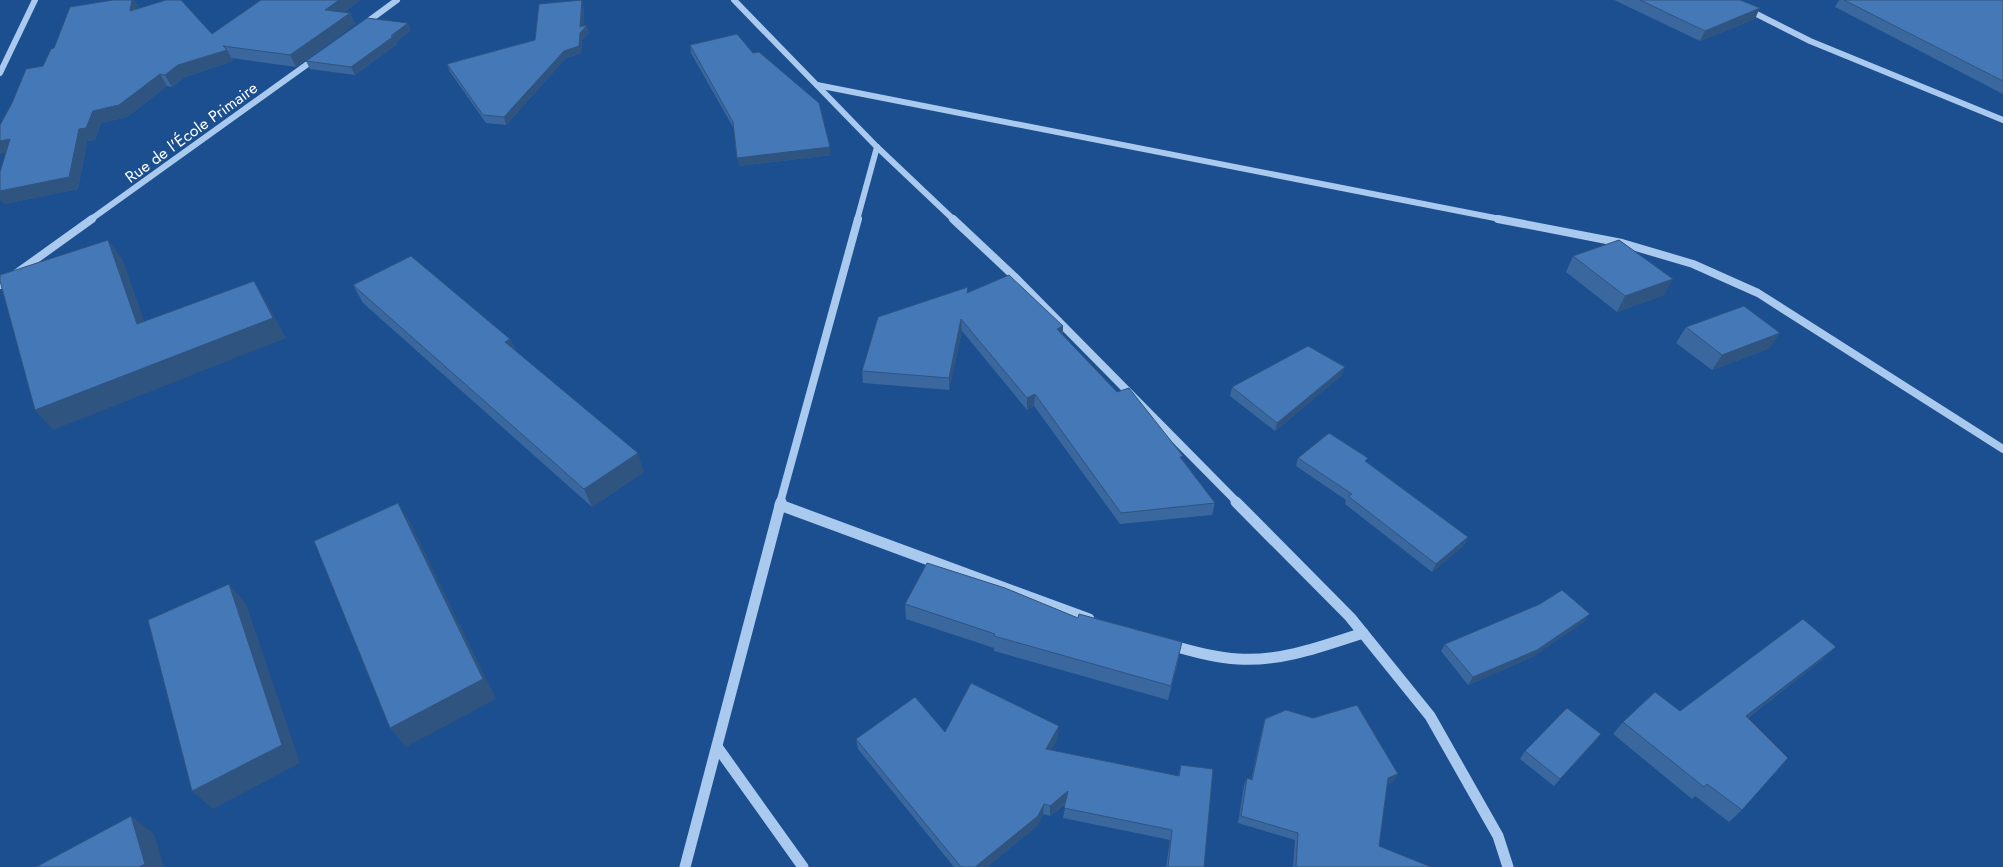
<svg xmlns="http://www.w3.org/2000/svg" width="2003" height="867" font-family="Jost,sans-serif">
<rect width="100%" height="100%" fill="#1b4f8f"/>
<g fill="none" stroke-linecap="round" stroke-linejoin="round">
<g stroke="#a9c9ee" stroke-width="6">
<path d="M734,0L877,147L954,220"/>
<path d="M1729,0L1810,41L2003,120"/>
<path d="M363,25L397,0"/>
<path d="M0,73L35,0"/>
<path d="M817,85L1505,220"/>
<path d="M90,220L316,58"/>
<path d="M857,220L877,147"/>
</g>
<g stroke="#a9c9ee" stroke-width="8">
<path d="M953,219L1016,278L1238,503"/>
<path d="M1498,219L1622,243L1693,264L1758,293L2003,449"/>
<path d="M0,285L92,219"/>
<path d="M780,503L858,219"/>
</g>
<g stroke="#a9c9ee" stroke-width="11">
<path d="M1236,502L1350,617L1430,716L1498,836L1508,867"/>
<path d="M780,505L1089,619"/>
<path d="M1170,645C1192,651 1215,658 1238,659C1281,662 1323,646 1363,633"/>
<path d="M718,748L803,867"/>
<path d="M685,867L781,502"/>
</g>
</g>
<g fill="#3a679d">
<path d="M113,0H134L139,8L212,34L261,0H360L344,12L350,13L355,24L296,67L231,58L233,61L185,77L172,87L167,86L127,117L101,123L95,140L87,141L78,189L4,204L43,66L54,48Z"/>
<path d="M1614,0H1740L1755,19L1700,41Z"/>
<path d="M1839,0H2003V94L1835,7Z"/>
<path d="M584,8L583,26L589,33L582,40L581,53L566,58L506,125L486,123L450,72L447,64L535,40Z"/>
<path d="M411,30L396,42L397,44L355,75L310,69L306,61Z"/>
<path d="M690,45L753,53L831,155L739,166L734,129L691,53Z"/>
<path d="M1573,256L1664,295L1617,312L1566,272Z"/>
<path d="M353,285L510,339L516,351L644,472L592,507L363,303Z"/>
<path d="M968,292L1063,326V335L1117,392L1183,460L1215,503L1212,515L1120,524L1034,406L1027,410L962,331L949,390L863,383L862,371Z"/>
<path d="M1686,327L1770,348L1712,370L1676,343Z"/>
<path d="M1342,375L1275,431L1230,396L1232,387Z"/>
<path d="M1298,458L1367,462L1468,537L1464,545L1432,572L1345,504L1346,500L1296,466Z"/>
<path d="M905,604L1078,618L1179,657L1168,700L994,651V648L906,619Z"/>
<path d="M1585,621L1532,657L1468,685L1441,651L1445,644Z"/>
<path d="M1823,659L1748,718L1742,810L1729,822L1695,796L1692,799L1613,734L1623,722L1680,711Z"/>
<path d="M1265,719L1394,781L1387,784L1379,846L1431,867H1293L1295,840L1238,823L1244,785L1247,778L1251,780L1263,726Z"/>
<path d="M945,732L1058,737L1051,750L1178,776L1181,765L1204,867H1166L1170,840L1063,818L1066,803L1050,816L1043,814L1037,826L987,867H954L858,749L856,739Z"/>
<path d="M1601,734L1554,786L1520,759L1525,751Z"/>
</g>
<g fill="#305480">
<path d="M132,0H134L139,8L130,11Z"/>
<path d="M339,0H360L331,21L325,10Z"/>
<path d="M582,0L584,8L583,29L587,25L589,33L582,40L581,53L566,58L506,125L504,117L580,27Z"/>
<path d="M1760,8L1755,19L1700,41L1705,31Z"/>
<path d="M350,13L355,24L296,67L290,55Z"/>
<path d="M408,23L411,30L396,42L397,44L355,75L351,67Z"/>
<path d="M227,50L233,61L185,77L172,87L165,75L178,65Z"/>
<path d="M160,74L167,86L127,117L101,123L95,140L87,141L78,189L4,204L0,199V191L79,129L93,111Z"/>
<path d="M10,139L19,152L0,154V141Z"/>
<path d="M830,147L831,155L739,166L737,158Z"/>
<path d="M108,240L123,260L152,344L137,324Z"/>
<path d="M1673,279L1664,295L1617,312L1625,296Z"/>
<path d="M254,281L266,301L286,338L53,430L35,410Z"/>
<path d="M961,319L962,331L949,390V378Z"/>
<path d="M1063,326L1062,338L1057,329Z"/>
<path d="M1780,333L1770,348L1712,370L1722,355Z"/>
<path d="M510,339L518,357L505,342Z"/>
<path d="M1345,367L1342,375L1275,431L1277,423Z"/>
<path d="M1035,394L1034,406L1027,410V398Z"/>
<path d="M638,453L644,472L592,507L584,489Z"/>
<path d="M398,503L411,524L496,699L406,747L390,728Z"/>
<path d="M1468,537L1464,545L1432,572L1436,564Z"/>
<path d="M229,584L246,604L300,763L213,809L192,791Z"/>
<path d="M1590,614L1585,621L1532,657L1468,685L1473,677Z"/>
<path d="M1836,647L1823,659L1734,728L1746,716Z"/>
<path d="M1059,726L1058,737L1046,760V749Z"/>
<path d="M1601,734L1595,742L1554,786L1560,779Z"/>
<path d="M1398,774L1394,781L1384,785L1388,778Z"/>
<path d="M1068,791L1067,801L1050,816V806Z"/>
<path d="M1044,804L1043,814L1037,826L987,867H975Z"/>
<path d="M131,816L154,834L164,867H139Z"/>
</g>
<g fill="#4478b7" stroke="#305480">
<path d="M113,0H132L130,11L166,0H181L212,34L261,0H339L325,10L350,13L290,55L223,46L227,50L178,65L165,75L160,74L119,105L93,111L86,128L79,129L69,177L0,191V172L10,139L0,141V125L12,103L26,69L43,66L51,49L54,48L70,7Z"/>
<path d="M582,0L580,27L587,25L580,33L579,46L564,51L504,117L483,115L447,64L535,40L539,4Z"/>
<path d="M1640,0H1740L1760,8L1705,31Z"/>
<path d="M1844,0H2003V81Z"/>
<path d="M367,18L408,23L391,36H394L351,67L306,61Z"/>
<path d="M737,34L753,53L759,52L819,103L830,147L737,158L733,122L690,45Z"/>
<path d="M108,240L137,324L254,281L273,318L35,410L0,281V275Z"/>
<path d="M1619,240L1673,279L1625,296L1573,256Z"/>
<path d="M411,256L510,339L505,342L638,453L584,489L353,285Z"/>
<path d="M1009,275L1063,326L1057,329L1117,392L1129,388L1183,456L1180,457L1215,503L1121,513L1035,394L1027,398L961,319L949,378L862,371L878,317L968,287L967,293Z"/>
<path d="M1744,306L1780,333L1722,355L1686,327Z"/>
<path d="M1308,346L1345,367L1277,423L1232,387Z"/>
<path d="M1329,433L1368,458L1365,461L1468,537L1436,564L1348,496L1352,494L1298,458Z"/>
<path d="M398,503L483,679L390,728L314,541Z"/>
<path d="M927,563L1005,588L1078,618L1079,614L1182,642L1171,686L994,636L995,634L905,604Z"/>
<path d="M229,584L282,745L192,791L148,620Z"/>
<path d="M1562,590L1590,614L1537,650L1473,677L1445,644L1540,604Z"/>
<path d="M1803,619L1836,647L1746,716L1788,758L1742,810L1707,784L1704,787L1623,722L1655,692L1680,711Z"/>
<path d="M971,683L1059,726L1046,749L1179,776L1181,765L1213,769L1204,867H1168L1172,830L1064,808L1068,791L1050,806L1044,804L1038,816L975,867H961L856,739L915,697L945,732Z"/>
<path d="M1357,705L1398,774L1388,778L1379,846L1431,867H1296L1298,833L1241,816L1247,778L1252,780L1265,719L1286,710L1313,718Z"/>
<path d="M1567,708L1601,734L1560,779L1525,751Z"/>
<path d="M131,816L145,864L139,867H36Z"/>
</g>
<g text-anchor="middle" stroke-width="4" stroke-linejoin="round" paint-order="stroke">
<g font-size="16" fill="#fff" stroke="#1b4f8f">
<text transform="translate(191 132) rotate(-36)" y="6">Rue de l'École Primaire</text>
</g>
</g>
</svg>
